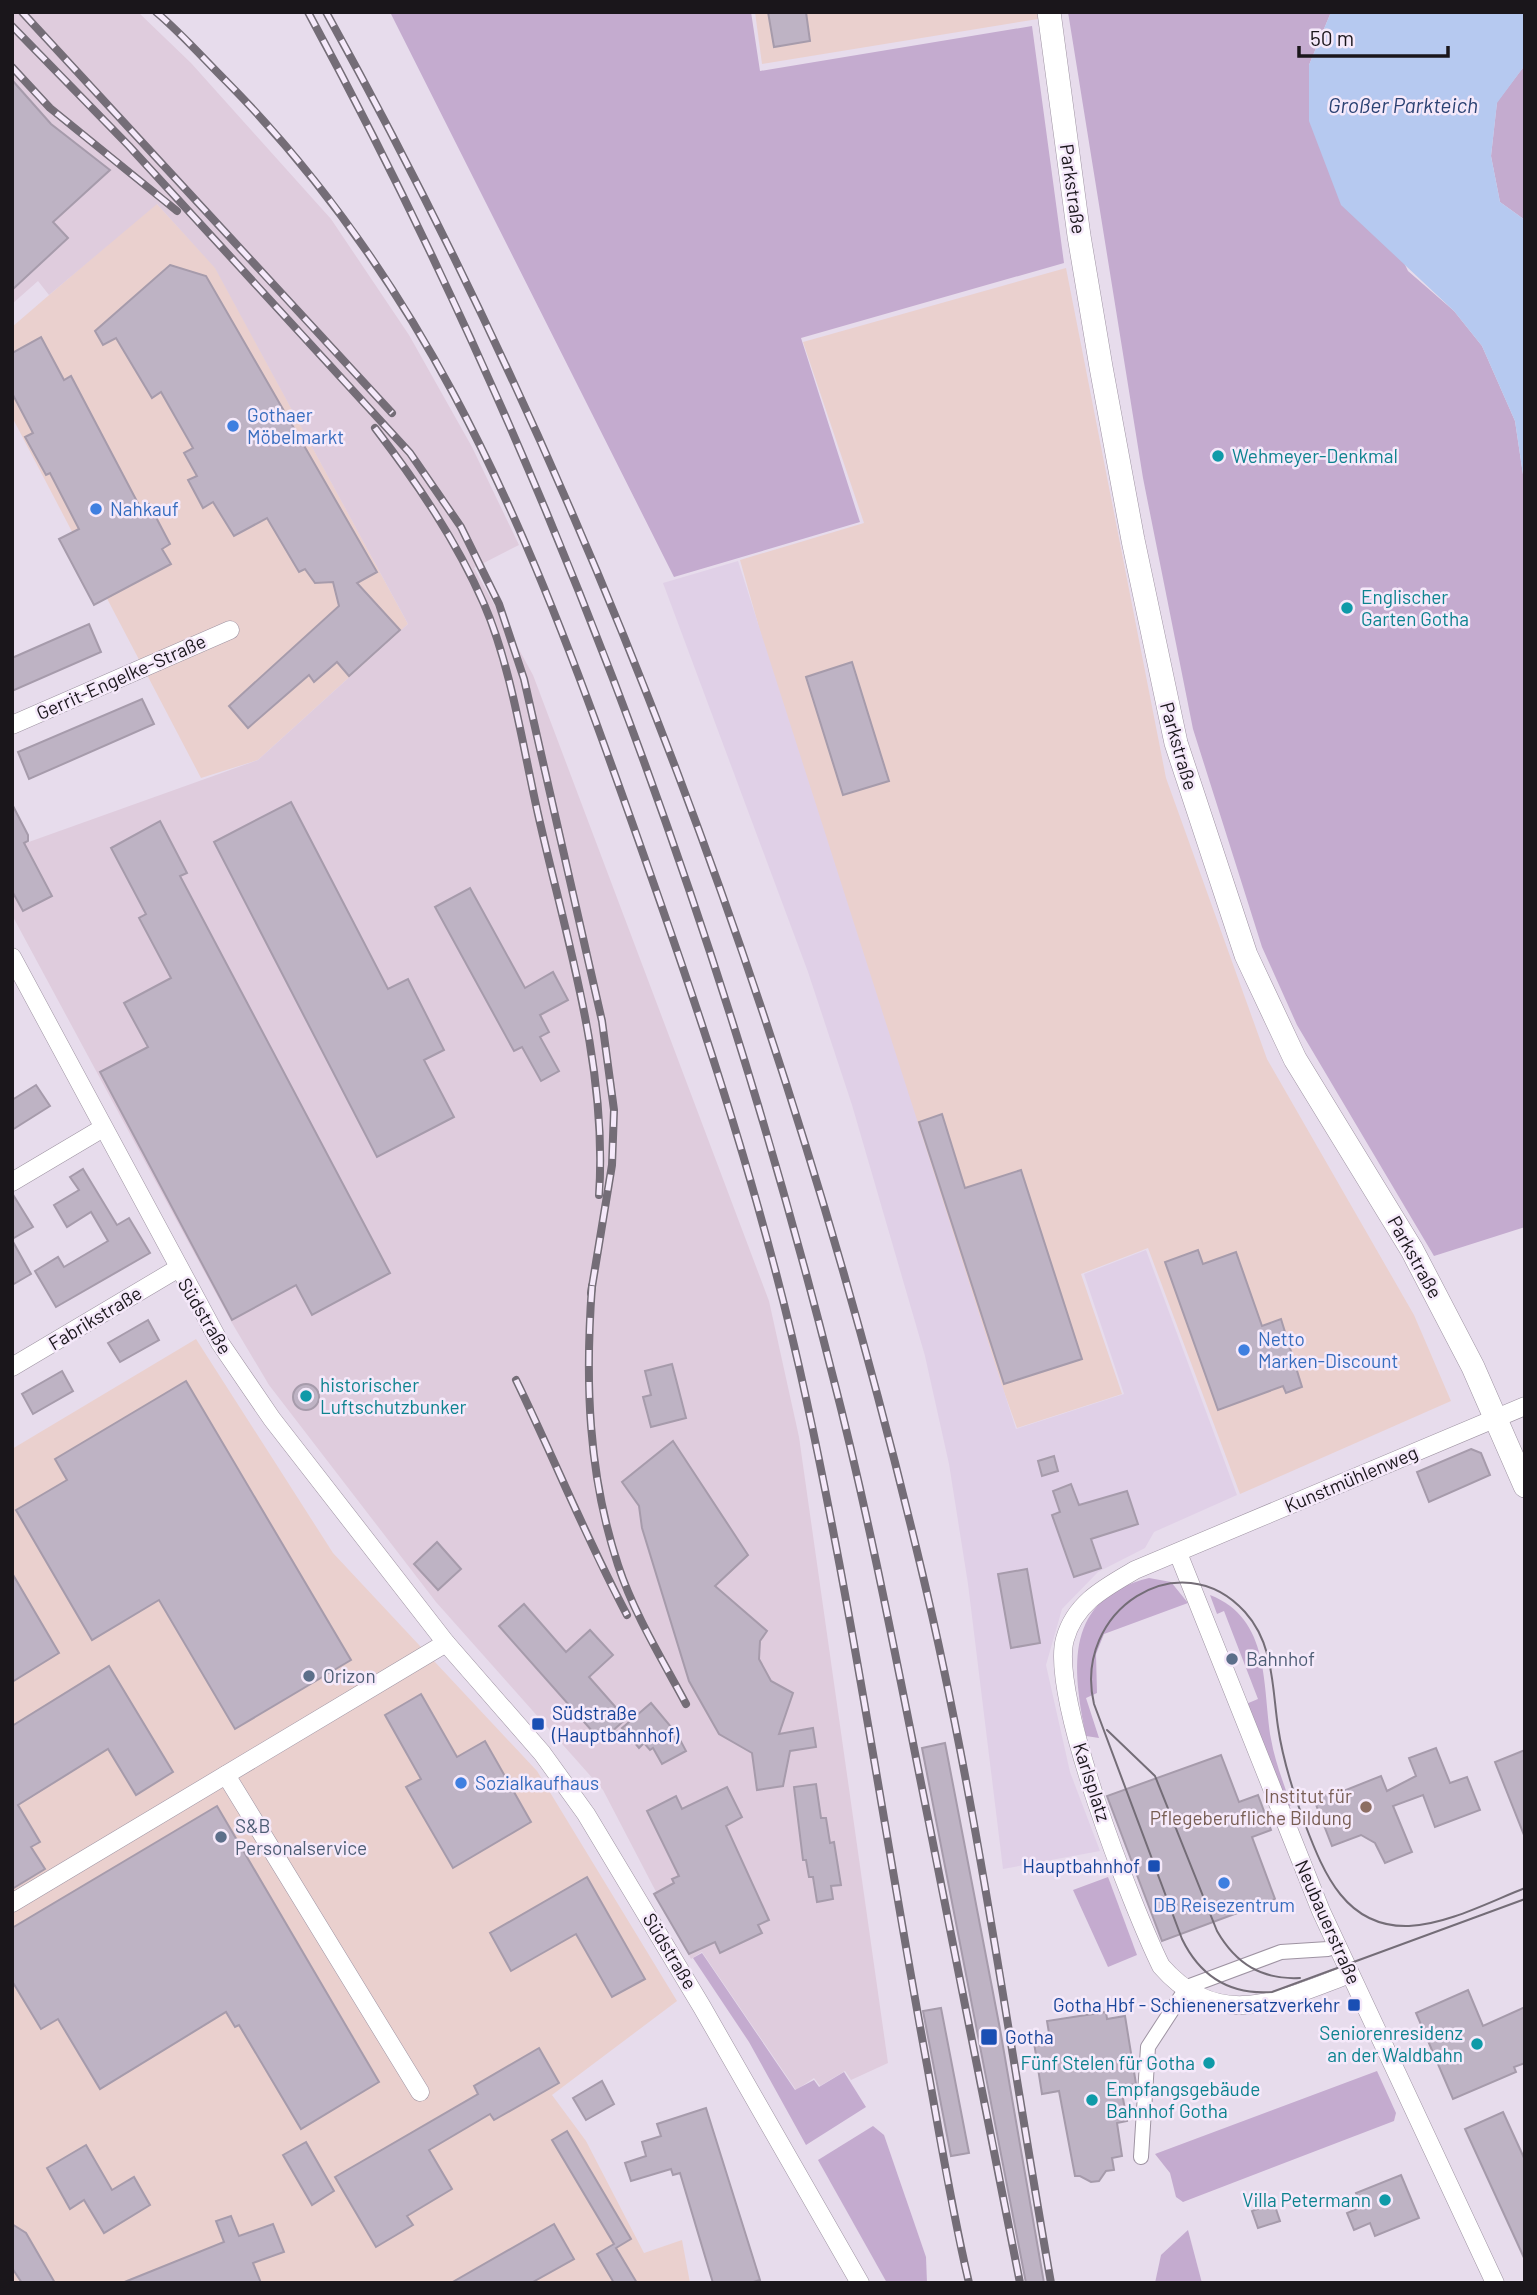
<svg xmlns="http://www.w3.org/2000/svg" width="1537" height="2295" font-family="Barlow,sans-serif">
<rect width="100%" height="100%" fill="#e7dcec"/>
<g fill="#ead0ce">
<path d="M755,12H1037L1038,19L762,64Z"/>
<path d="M156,203L215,267L408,624L258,760L201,778L12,417V327Z"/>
<path d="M1066,268L1166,778L1267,1059L1414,1315L1451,1401L1240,1494L1148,1248L1081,1274L1122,1394L1017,1428L867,1013L740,560L864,523L803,342Z"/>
<path d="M196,1339L333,1553L537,1771L677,2001L552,2095L586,2141L644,2253L682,2240L690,2283H12V1449Z"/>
</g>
<path fill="#dfccdd" d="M12,12H138L191,63L331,219L409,335L472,447L519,545L474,568L533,675L769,1301L799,1437L888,2063L851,2080L845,2071L820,2086L814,2078L796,2090L702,1952L691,1959L603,1790L436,1602L269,1385L232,1323L12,915V848L258,760L408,624L215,268L157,204L49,295L38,281L12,304Z"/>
<path fill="#e0d0e7" d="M738,561L1016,1429L1124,1394L1084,1274L1146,1250L1237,1495L1154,1532L1145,1548L1098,1572L1062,1609L1046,1665L1070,1772L1100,1851L1003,1869L968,1584L949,1464L925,1356L852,1105L808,972L663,583Z"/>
<g fill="#c4abcf">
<path d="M390,12H751L760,71L1032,26L1064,263L801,338L860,522L674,577Z"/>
<path d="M1068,12H1331L1309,65L1408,271L1454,311L1482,346L1515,421L1525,488V1227L1434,1256L1297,1025L1262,947L1193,729L1143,478Z"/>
<path d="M1525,65V220L1500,202L1491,156L1497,102Z"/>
<path d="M1149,1578L1171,1582L1188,1603L1104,1634L1096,1654L1097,1693L1086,1698L1099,1738L1086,1736C1072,1667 1064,1599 1149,1578Z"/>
<path d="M1210,1595C1271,1619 1262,1685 1271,1739C1275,1762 1284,1784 1291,1805L1288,1807L1246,1704L1258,1699L1224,1611L1217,1614Z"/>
<path d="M1108,1877L1137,1955L1108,1967L1073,1890Z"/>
<path d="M702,1953L795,2090L814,2080L819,2087L844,2072L866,2107L806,2145L749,2042L693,1958Z"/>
<path d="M1377,2071L1396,2113L1394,2121L1183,2202L1176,2197L1170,2173L1155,2154Z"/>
<path d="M873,2126L884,2135L926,2257L927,2283H887L818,2160Z"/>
<path d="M1188,2230L1202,2283H1155L1161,2255Z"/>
</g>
<path fill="#b6c9f0" d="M1331,12H1525V65L1497,103L1491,156L1500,202L1525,220V488L1515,421L1482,346L1454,311L1341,205L1309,121V65Z"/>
<g fill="#beb3c4" stroke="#a69bab" stroke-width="2">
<path d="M768,12H806L810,41L774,47Z"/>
<path d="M12,80L51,124L110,170L53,222L68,238L12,290Z"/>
<path d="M170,265L206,276L377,572L357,583L400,630L349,676L337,662L314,682L309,675L248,728L229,706L339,606L333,582L315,583L305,569L299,572L267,518L234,536L213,502L203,508L188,480L197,476L184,453L193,448L161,392L152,398L116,338L103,345L95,331Z"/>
<path d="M41,337L64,380L71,376L141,509L149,504L170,544L162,549L171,564L94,605L59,539L79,529L50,473L46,475L25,437L33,433L12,393V353Z"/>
<path d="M89,624L101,652L12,691V658Z"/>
<path d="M852,662L889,781L843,795L806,677Z"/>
<path d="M142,699L154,724L29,779L18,752Z"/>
<path d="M291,802L388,989L408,979L444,1050L424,1060L454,1117L377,1157L214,842Z"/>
<path d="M12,804L28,835V841L24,843L52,896L23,911L12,891Z"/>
<path d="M160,821L187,873L180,876L390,1273L312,1315L296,1285L232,1320L100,1072L148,1047L124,1003L171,978L139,918L146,914L111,848Z"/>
<path d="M470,888L525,988L553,972L568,1000L540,1015L549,1032L540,1037L559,1071L541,1081L522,1047L514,1051L435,907Z"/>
<path d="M36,1085L50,1106L12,1130V1100Z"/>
<path d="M942,1114L965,1188L1021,1170L1082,1359L1004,1384L919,1122Z"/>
<path d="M83,1169L117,1225L129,1218L150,1253L56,1307L35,1271L58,1257L64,1267L108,1241L91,1212L67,1227L54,1205L79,1190L70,1177Z"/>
<path d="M12,1193L33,1227L12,1239Z"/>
<path d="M12,1240L31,1274L12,1285Z"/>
<path d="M1198,1250L1203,1264L1236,1252L1262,1326L1281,1319L1302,1387L1286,1393L1283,1386L1218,1410L1165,1262Z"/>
<path d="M148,1320L159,1340L120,1362L108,1343Z"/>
<path d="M672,1364L686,1418L651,1427L643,1397L651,1395L645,1371Z"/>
<path d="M62,1371L73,1391L33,1414L22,1394Z"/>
<path d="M186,1381L351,1660L235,1729L159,1600L92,1640L16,1510L67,1480L55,1459Z"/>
<circle cx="306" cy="1397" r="13"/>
<path d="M673,1441L748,1555L715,1586L767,1631L760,1641L759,1659L771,1681L793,1693L779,1734L813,1728L816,1747L790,1751L783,1786L757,1790L752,1753L719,1734L689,1681L642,1528L639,1506L622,1482Z"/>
<path d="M1471,1449L1481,1453L1490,1475L1429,1502L1417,1472Z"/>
<path d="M1054,1456L1058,1471L1042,1476L1038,1461Z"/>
<path d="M1071,1484L1079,1505L1127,1491L1138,1524L1091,1539L1101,1568L1074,1577L1052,1515L1060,1512L1053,1491Z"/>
<path d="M437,1542L461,1569L438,1590L414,1564Z"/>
<path d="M1027,1569L1040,1643L1011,1648L998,1574Z"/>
<path d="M12,1573L59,1653L12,1682Z"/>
<path d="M524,1604L566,1652L590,1630L613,1655L589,1677L626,1719L601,1741L499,1626Z"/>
<path d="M109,1666L173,1772L136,1795L108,1749L18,1805L40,1842L31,1847L45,1869L12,1889V1726Z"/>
<path d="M421,1694L457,1757L485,1741L531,1822L453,1868L406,1787L421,1779L385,1715Z"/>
<path d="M651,1703L677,1734L686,1751L662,1764L653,1748L650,1750L644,1743L639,1748L622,1728Z"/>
<path d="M945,1743L1000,2029L1044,2283H1026L922,1748Z"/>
<path d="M1436,1748L1450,1783L1467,1777L1480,1810L1435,1827L1423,1795L1393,1806L1412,1852L1385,1863L1375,1843L1361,1835L1332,1846L1315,1802L1318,1794L1331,1796L1381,1776L1387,1791L1416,1776L1409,1758Z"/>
<path d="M1525,1750V1835H1524L1495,1762Z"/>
<path d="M1221,1755L1239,1802L1258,1795L1271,1830L1252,1837L1275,1899L1162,1941L1107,1796Z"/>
<path d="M816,1784L821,1818H826L830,1843L834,1842L841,1885L831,1886L833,1899L817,1902L813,1877H809L806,1860H803L794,1787Z"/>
<path d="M727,1787L742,1817L726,1826L769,1920L758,1925L762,1933L720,1953L715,1942L689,1954L654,1894L674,1883L672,1879L679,1876L647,1811L676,1796L682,1809Z"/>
<path d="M217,1806L379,2082L301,2129L239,2025L235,2027L226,2012L100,2089L58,2019L41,2029L12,1981V1928Z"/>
<path d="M587,1877L645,1979L612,1997L576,1934L511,1971L490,1933Z"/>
<path d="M1468,1990L1483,2026L1525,2007V2063L1514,2067L1516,2072L1453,2099L1416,2013Z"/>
<path d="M941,2008L969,2153L951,2156L923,2011Z"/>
<path d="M1106,2012L1107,2019L1125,2016L1136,2084L1121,2087L1127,2121L1117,2123L1122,2156L1112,2158L1114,2170L1106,2171L1099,2181L1091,2182L1080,2176H1075L1059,2091L1042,2094L1033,2036L1049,2033L1047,2021Z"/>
<path d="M539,2048L559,2083L494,2120L490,2114L429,2150L452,2189L407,2216L413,2225L376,2247L335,2177L478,2094L474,2086Z"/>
<path d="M602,2081L614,2104L586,2120L573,2098Z"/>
<path d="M706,2108L760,2280L750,2283H713L680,2173L673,2175L671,2169L631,2181L625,2163L646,2156L642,2142L661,2136L657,2124Z"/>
<path d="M1503,2112L1525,2160V2260L1465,2129Z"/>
<path d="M567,2131L631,2239L616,2248L637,2283H614L597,2254L614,2244L552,2140Z"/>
<path d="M306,2142L334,2191L312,2205L283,2155Z"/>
<path d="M86,2145L112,2190L134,2177L150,2205L104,2233L84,2200L70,2209L47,2168Z"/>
<path d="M1401,2175L1419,2218L1375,2236L1370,2223L1354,2230L1347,2213L1362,2207L1356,2193Z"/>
<path d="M1274,2203L1280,2221L1258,2228L1252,2211Z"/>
<path d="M231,2216L239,2236L273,2224L284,2252L253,2263L261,2283H122L224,2242L216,2221Z"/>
<path d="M12,2224L26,2233L55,2283H22L12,2268Z"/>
<path d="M554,2224L574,2259L531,2283H451Z"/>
</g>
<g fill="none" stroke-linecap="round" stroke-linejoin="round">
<g stroke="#9e93a2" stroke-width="16">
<path id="pedestrian" d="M1141,2157L1148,2047L1187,1987L1281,1952L1328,1949"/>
</g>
<g stroke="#9e93a2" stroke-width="19">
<g id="minor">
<path d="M12,725L230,630"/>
<path d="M12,957L220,1343L272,1419L446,1643L542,1753L586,1814L702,2007L860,2283"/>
<path d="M12,1182L103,1128"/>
<path d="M12,1367L177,1269"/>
<path d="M1178,1553L1321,1911L1495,2283"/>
<path d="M226,1775L420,2092"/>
<path d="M12,1903L446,1643"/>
<path d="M1350,1974C1282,1999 1219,2033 1161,1966C1133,1909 1049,1695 1065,1639C1075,1603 1104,1588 1135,1570L1525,1406"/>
</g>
</g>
<g stroke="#9e93a2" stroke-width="24">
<path id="tertiary" d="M1049,12L1079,236L1101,367L1133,540L1176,743L1246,955L1295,1059L1412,1250L1473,1367L1525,1486"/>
</g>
<use href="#pedestrian" stroke="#fff" stroke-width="14"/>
<use href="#minor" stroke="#fff" stroke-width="18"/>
<use href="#tertiary" stroke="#fff" stroke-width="23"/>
<g stroke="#746d77" stroke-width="2">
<path d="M1107,1730L1155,1776L1217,1931C1236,1964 1262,1980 1300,1978"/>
<path d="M1525,1888C1489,1902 1448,1924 1409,1926C1346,1928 1324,1874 1305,1824C1293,1792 1283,1761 1278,1727C1272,1687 1274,1644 1245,1612C1180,1540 1072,1611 1094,1704L1182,1939C1200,1976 1230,1995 1272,1992L1525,1899"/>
</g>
<g stroke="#746d77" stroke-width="8">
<g id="rail">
<path d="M22,12L392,413"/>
<path d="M156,12C181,33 203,58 226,81C416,273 516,500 606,750C683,963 758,1176 806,1398C854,1618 886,1843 927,2065C940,2137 952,2211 969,2283"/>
<path d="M308,12C540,441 714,905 833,1377C871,1524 899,1674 929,1823C959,1976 990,2129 1020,2283"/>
<path d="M326,12C596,500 793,1029 922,1572C978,1806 1009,2046 1051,2283"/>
<path d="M12,26L129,146L410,453L461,527L499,604L524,679L602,1021L614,1110L612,1165L591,1293"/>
<path d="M12,67L50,108L177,211"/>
<path d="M375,428C417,483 456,540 484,604C511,666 523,748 538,814C566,938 608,1067 599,1195"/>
<path d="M592,1286C585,1381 588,1474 618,1565C634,1614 662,1659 686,1704"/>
<path d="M516,1380C554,1458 586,1538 627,1615"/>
</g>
</g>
<use href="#rail" stroke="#f5e9fa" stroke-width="5" stroke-dasharray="16" stroke-linecap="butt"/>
</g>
<g fill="#3f7fe0" stroke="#f5e9fa" stroke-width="2.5">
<circle cx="233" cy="426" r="7"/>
<circle cx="96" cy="509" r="7"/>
<circle cx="1244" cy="1350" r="7"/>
<circle cx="461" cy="1783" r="7"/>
<circle cx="1224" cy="1883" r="7"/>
</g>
<g fill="#0f9aa8" stroke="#f5e9fa" stroke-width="2.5">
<circle cx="1218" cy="456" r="7"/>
<circle cx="1347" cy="608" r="7"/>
<circle cx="306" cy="1396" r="7"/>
<circle cx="1477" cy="2044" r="7"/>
<circle cx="1209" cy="2063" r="7"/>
<circle cx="1092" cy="2100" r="7"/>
<circle cx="1385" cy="2200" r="7"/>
</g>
<g fill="#5c6f8a" stroke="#f5e9fa" stroke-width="2.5">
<circle cx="1232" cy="1659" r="7"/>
<circle cx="309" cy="1676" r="7"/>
<circle cx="221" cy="1837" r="7"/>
</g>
<g fill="#1a4fb4" stroke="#f5e9fa" stroke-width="2.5">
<rect x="531" y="1717" width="14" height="14" rx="3.5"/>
<rect x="1147" y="1859" width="14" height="14" rx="3.5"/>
<rect x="1347" y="1998" width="14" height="14" rx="3.5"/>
<rect x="980" y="2028" width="18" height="18" rx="3.5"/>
</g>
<circle fill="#8d6e63" stroke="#f5e9fa" stroke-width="2.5" cx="1366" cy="1807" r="7"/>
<g text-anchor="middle" stroke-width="5" stroke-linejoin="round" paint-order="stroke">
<g font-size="19" fill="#1a161b" stroke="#f5e9fa">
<text transform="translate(1073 189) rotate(82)" y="7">Parkstraße</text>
<text transform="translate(121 677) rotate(-24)" y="7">Gerrit-Engelke-Straße</text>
<text transform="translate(1179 746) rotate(74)" y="7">Parkstraße</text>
<text transform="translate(1415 1257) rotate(61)" y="7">Parkstraße</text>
<text transform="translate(205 1316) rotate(59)" y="7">Südstraße</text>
<text transform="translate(95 1318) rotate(-31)" y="7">Fabrikstraße</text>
<text transform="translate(1351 1479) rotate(-23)" y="7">Kunstmühlenweg</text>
<text transform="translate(1092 1782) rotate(72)" y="7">Karlsplatz</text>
<text transform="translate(1328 1922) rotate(66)" y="7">Neubauerstraße</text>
<text transform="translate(670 1951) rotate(59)" y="7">Südstraße</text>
</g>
<g font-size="19" fill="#366cbe" stroke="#f5e9fa" text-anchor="start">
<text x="247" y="422">Gothaer<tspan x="247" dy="22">Möbelmarkt</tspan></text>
<text x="110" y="516">Nahkauf</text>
<text x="1258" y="1346">Netto<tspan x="1258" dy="22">Marken-Discount</tspan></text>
<text x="475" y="1790">Sozialkaufhaus</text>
<text x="1224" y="1912" text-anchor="middle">DB Reisezentrum</text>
</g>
<g font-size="19" fill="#0d838f" stroke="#f5e9fa" text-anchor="start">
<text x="1232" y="463">Wehmeyer-Denkmal</text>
<text x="1361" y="604">Englischer<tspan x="1361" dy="22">Garten Gotha</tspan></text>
<text x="320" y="1392">historischer<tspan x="320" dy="22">Luftschutzbunker</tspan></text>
<text x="1463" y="2040" text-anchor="end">Seniorenresidenz<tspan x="1463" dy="22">an der Waldbahn</tspan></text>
<text x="1195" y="2070" text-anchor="end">Fünf Stelen für Gotha</text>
<text x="1106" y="2096">Empfangsgebäude<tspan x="1106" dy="22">Bahnhof Gotha</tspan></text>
<text x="1371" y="2207" text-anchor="end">Villa Petermann</text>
</g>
<g font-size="19" fill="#4e5e75" stroke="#f5e9fa" text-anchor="start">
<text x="1246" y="1666">Bahnhof</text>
<text x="323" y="1683">Orizon</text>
<text x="235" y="1833">S&amp;B<tspan x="235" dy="22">Personalservice</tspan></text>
</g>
<g font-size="19" fill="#164399" stroke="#f5e9fa" text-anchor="start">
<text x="552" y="1720">Südstraße<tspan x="552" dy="22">(Hauptbahnhof)</tspan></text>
<text x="1140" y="1873" text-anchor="end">Hauptbahnhof</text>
<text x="1340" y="2012" text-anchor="end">Gotha Hbf - Schienenersatzverkehr</text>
<text x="1005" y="2044">Gotha</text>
</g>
<g font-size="19" fill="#785e54" stroke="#f5e9fa" text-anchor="end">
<text x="1352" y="1803">Institut für<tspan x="1352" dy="22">Pflegeberufliche Bildung</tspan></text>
</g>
<g font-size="21" font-style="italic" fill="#2b4273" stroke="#f5e9fa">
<text x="1403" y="113">Großer Parkteich</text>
</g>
</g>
<rect width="1537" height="2295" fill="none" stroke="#1a161b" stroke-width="28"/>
<path d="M1299 46v10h149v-10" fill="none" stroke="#1a161b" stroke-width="3.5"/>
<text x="1310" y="46" font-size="21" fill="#1a161b" stroke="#f5e9fa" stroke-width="5" paint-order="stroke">50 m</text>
</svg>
